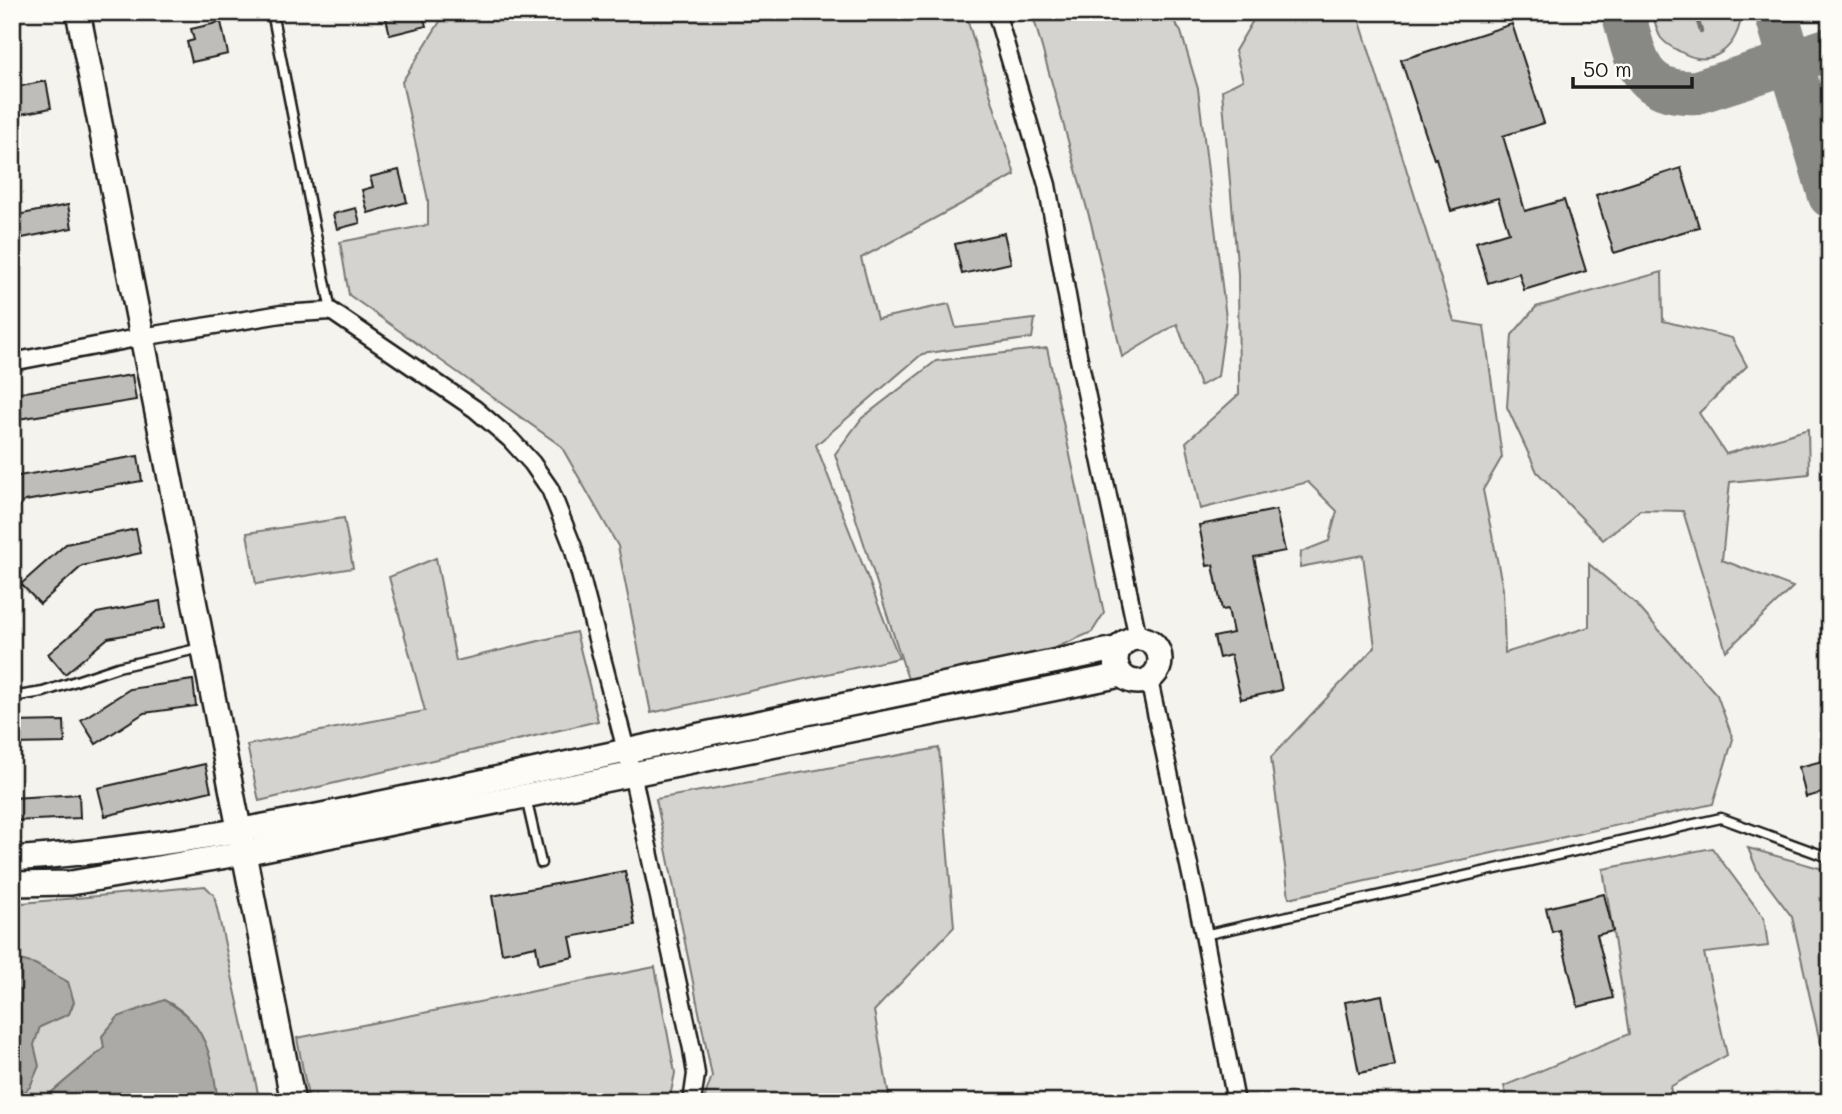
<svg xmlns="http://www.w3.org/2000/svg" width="1842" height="1114" font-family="Mali,sans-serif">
<rect width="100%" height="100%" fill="#f4f3ee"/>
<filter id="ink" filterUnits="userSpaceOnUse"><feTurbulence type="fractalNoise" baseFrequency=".0143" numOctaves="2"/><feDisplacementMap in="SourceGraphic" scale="14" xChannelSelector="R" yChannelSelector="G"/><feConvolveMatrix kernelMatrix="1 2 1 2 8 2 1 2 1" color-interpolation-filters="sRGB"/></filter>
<g filter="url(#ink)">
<g fill="#d4d3cf" stroke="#787876" stroke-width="2">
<path d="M446,12H965L1015,175L861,258L877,319L949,304L956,328L1035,319L1032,338L922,354L816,445L899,658L651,713L618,546L561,446L349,295L340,242L428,225V200L402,82Z"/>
<path d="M1032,12H1168L1181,32L1198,89L1226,318L1218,376L1200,386L1177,324L1122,357L1091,223Z"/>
<path d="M1258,12H1357L1454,321L1484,326L1502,457L1483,490L1503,589L1505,653L1589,627V564L1635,603L1717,695L1733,739L1713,804L1289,898L1271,757L1375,647L1363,555L1300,567L1301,552L1329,541L1337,511L1308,482L1200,509L1186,442L1239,394L1238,274L1222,90L1243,80L1235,51Z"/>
<path d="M1652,12H1742C1738,47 1713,71 1679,51C1673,48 1665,43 1661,38C1656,31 1655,20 1652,12Z"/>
<path d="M1662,272L1663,321L1732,338L1747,366L1699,413L1726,454L1808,429L1809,474L1730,482L1722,560L1793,587L1726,651L1683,511L1640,510L1603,540L1537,472L1507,407L1512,335L1536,307Z"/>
<path d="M1047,348L1104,613L1092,632L1046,652L908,679L835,454L862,418L936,361Z"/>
<path d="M344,518L353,568L256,584L247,533Z"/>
<path d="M436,558L456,661L576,632L598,721L259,801L247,745L425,711L389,577Z"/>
<path d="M939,748L954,927L874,1011L890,1102H703L712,1076L656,799Z"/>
<path d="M1712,848L1764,918L1768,946L1704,953L1727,1055L1670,1087L1674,1102H1508L1504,1086L1629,1034L1603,869Z"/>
<path d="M1748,848L1830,871V1087L1792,917L1758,872Z"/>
<path d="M205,886L214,895L260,1102H12V904Z"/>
<path d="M655,967L675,1073L669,1102H309L297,1038Z"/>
</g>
<g fill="#abaaa6" stroke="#72716f" stroke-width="2">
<path d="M12,958L35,964L68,982L74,1002L69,1014L40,1027L34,1045L39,1066L30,1087L13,1102Z"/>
<path d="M164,1000C207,1021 212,1058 218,1102H40L104,1048L102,1036L118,1017Z"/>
</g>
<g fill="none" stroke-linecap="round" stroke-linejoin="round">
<path stroke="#72716f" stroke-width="4.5" d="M1695,12L1701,31"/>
<g stroke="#888885" stroke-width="44">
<path d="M1623,12C1636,59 1638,95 1697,92L1830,49"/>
<path d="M1776,12L1830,196"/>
</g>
</g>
<g fill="#bebdba" stroke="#1c1c1c" stroke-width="2">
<path d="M394,12H422L426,26L390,35L385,14Z"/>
<path d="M221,22L228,54L192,62L187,42L194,40L191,29Z"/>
<path d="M1512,24L1544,123L1503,136L1525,211L1564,200L1586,271L1524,290L1519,273L1488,283L1476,242L1509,232L1498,198L1451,211L1436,158L1434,159L1401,60Z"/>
<path d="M46,81L51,108L12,116V88Z"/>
<path d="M1681,168L1699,227L1614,253L1596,195Z"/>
<path d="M399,170L407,202L368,213L362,190L373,187L370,177Z"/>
<path d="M68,205L72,228L12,240V216Z"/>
<path d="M356,208L360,223L337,229L333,214Z"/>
<path d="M1004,233L1011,263L962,274L955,244Z"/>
<path d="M132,375L136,400L12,420V394Z"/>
<path d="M138,456L142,481L25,501L12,512V477Z"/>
<path d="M1276,510L1285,551L1254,557L1282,690L1241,699L1231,655L1219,658L1214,637L1233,633L1228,609L1222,610L1213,565L1207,566L1199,525Z"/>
<path d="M136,529L141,553L82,566L40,604L21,584L66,544Z"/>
<path d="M160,601L164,628L108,638L65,674L48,654L97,613Z"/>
<path d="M193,680L196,706L144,713L96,744L81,720L130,689Z"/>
<path d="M64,721L65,743L12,744V722Z"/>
<path d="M1830,759V791L1806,797L1799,767Z"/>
<path d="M205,764L211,791L105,816L98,788Z"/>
<path d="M79,794L80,818L12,821V798Z"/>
<path d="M625,871L635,925L570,937L574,957L539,964L536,946L502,953L492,896Z"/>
<path d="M1604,894L1613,931L1597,935L1613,998L1578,1007L1559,930L1552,932L1546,908Z"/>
<path d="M1382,995L1395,1066L1359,1073L1345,1002Z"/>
</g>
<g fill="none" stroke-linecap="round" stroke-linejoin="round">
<g stroke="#1c1c1c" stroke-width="13">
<g id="lane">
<path d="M272,12L331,311"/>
<path d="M12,697L43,692L118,667L201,648"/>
<path d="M526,798L541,863"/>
<path d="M1204,935L1721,818L1830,858"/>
</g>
</g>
<g stroke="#1c1c1c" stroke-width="21">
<g id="street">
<path d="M996,12L1047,185L1076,345L1138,638"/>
<path d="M12,362L142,337L281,314L331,311L475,409L510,439L532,463L550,489L573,547L632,773L692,1049L696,1074L692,1102"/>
<path d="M1149,680L1204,935L1236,1102"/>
</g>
</g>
<g stroke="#1c1c1c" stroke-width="28">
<g id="secondary">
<path d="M78,12L293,1102"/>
<circle cx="1138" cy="660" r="22"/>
<path d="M12,859C189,847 364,807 537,770C731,728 925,688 1120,648"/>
<path d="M12,884L71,883L244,853L1121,675"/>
</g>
</g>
<use href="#lane" stroke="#fdfcf7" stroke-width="8"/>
<use href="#street" stroke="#fdfcf7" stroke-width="16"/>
<use href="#secondary" stroke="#fdfcf7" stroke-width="23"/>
</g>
</g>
<rect width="1842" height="1114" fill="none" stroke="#fdfcf7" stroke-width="42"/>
<rect x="21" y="21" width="1800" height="1072" fill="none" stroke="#1c1c1c" stroke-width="2.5" filter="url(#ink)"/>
<path d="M1573 77v10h119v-10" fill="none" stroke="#1c1c1c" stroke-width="3.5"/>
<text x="1583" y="77" font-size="21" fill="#1c1c1c" stroke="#fdfcf7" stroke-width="5" paint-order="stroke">50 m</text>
</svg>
